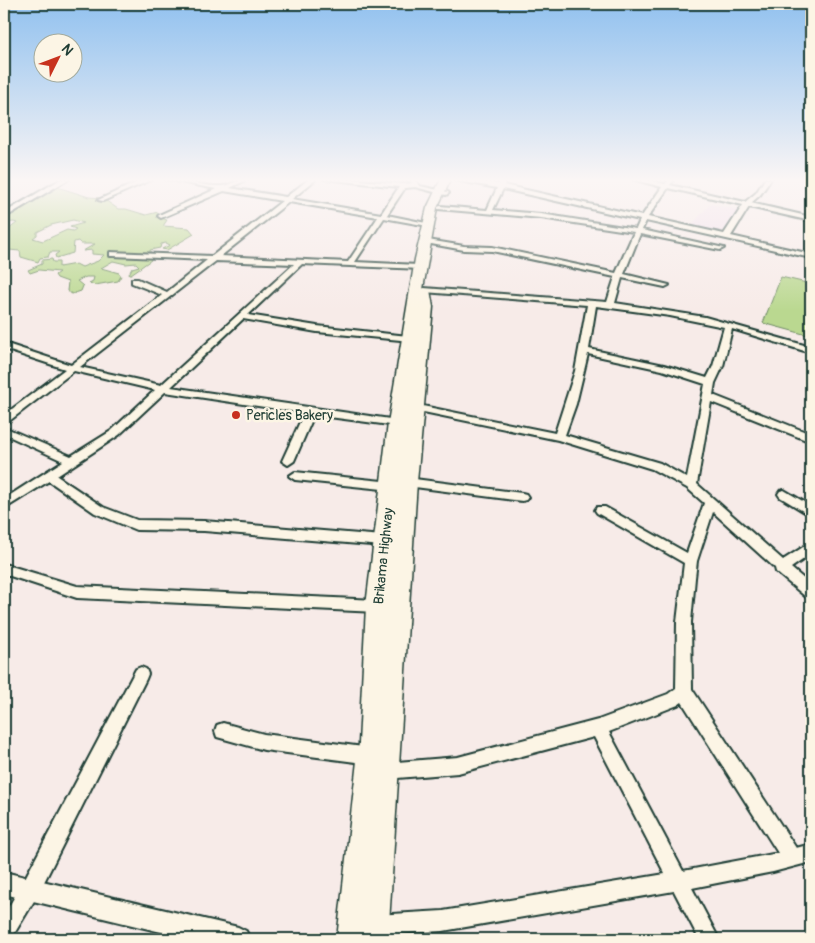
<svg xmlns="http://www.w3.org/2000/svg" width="815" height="943" font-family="Pangolin,sans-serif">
<rect width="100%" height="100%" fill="#f7ebe8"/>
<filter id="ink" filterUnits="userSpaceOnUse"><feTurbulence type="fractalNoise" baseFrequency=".02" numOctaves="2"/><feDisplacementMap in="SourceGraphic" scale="10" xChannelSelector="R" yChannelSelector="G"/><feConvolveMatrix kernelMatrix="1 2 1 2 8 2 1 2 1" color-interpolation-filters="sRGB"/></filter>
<g filter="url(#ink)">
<path fill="#f2e0eb" d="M710,204L744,211L726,235L690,227Z"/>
<g fill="#bad890" stroke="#6c8a62" fill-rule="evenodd">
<path d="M57,187L89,197L102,198L118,209H126L146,215L158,212L160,214L158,217L167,220L163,226L189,228L194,234L167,250L162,249L170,245L166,243L161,244L160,248L150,250L151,260L131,274H129L132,268L139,266L136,263L126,264L113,261L101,268L119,273L121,276L118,281L95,285L89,283L93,281L94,277H86L77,281L83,286L81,291L72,294L67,291L68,282L57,278L55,275L59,272L39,270L30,273L28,270L42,264V260L52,259L53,262H59V267L76,264L82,267L98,261L104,255L92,254V250L83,251L95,244H81L78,241L74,242L73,253L56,258L55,255L59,252H50L48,257L40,258L38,262L21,257L20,251L9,250L4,256V233L17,223L14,222L4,223V219L30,201ZM73,220L84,223L70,227L76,229L73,231L67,230L43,241L33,238L37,235V232L51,225Z"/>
<path d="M781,277L811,284V336L763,323Z"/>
</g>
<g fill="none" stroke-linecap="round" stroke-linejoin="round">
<g stroke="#1f3d34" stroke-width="4">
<g id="minor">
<path d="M61,179H69L4,218V213Z"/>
<path d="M144,179H153L103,201L98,200Z"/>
<path d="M165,179C184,179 203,187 221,186C230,186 238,179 248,179L230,188L286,197L309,179H316L292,199L381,214L399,187L324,179H349L403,184L412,183L408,179H414L420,186L448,192L449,193L446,195L415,187L405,188L387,215L431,224L428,226L384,218L355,262L419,265H422V269L302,264L248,315L317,326L408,336L412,339L411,341L317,332L243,319L171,387L397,420L402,423L397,426L314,415L294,461L288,465L282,461L304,413L165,392L119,435L57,476L103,507L137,520L204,521L383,536L387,538L389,541L387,544L383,546L204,531L136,530L95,513L49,481L4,509V499L63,461L4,434V427L71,456L111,431L155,390L74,371L8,422L4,423V415L65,369L4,349V343L71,365L162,295L132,283V279H138L167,292L207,260L113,256H110V252L212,256L282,201L224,191L161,218L158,216L159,215L216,189ZM289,202L378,217L348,262L221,256ZM216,261L294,264L161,385L80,367Z"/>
<path d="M449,179H465L499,184L501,179H507L504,185L642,216L662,187L632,179H644L665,184L670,179L673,181L670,185L745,202L756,193L765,179H771L760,195L751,203L811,217V221L749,207L731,236L811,254V258L646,221L642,230L724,248L720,250L640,234L624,274L669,285L665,287L622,278L615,303L705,317L811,347V353L732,329L723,366L715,383L713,395L811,434V442L711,402L697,484L783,560L811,542V554L791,568L811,585V599L806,597L776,572L775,568L713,512L697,561L695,578L691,622L692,689L796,848L811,844V862L773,872L692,888L719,939H699L674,891L443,931L375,935L368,932L365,925L368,918L375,915L443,911L665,874L594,737L458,773L385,779L379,777L377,771L379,765L385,763L458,757L598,720L668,694L676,688L677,622L684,563L597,513L595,510L597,507H605L687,553L704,503L687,488L652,469L558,440L409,409L408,407L413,404L555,433L575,371L587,305L424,292L420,290L424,288L607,302L615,277L492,251L464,250L431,244H428V240L464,246L492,247L616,273L634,232L541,218L438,209V207L440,206L487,210L497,188ZM668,188L743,205L724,234L648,217ZM503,189L640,220L636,229L541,214L493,210ZM596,306L670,316L724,327L713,366L707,378L664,365L589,349ZM588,354L662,370L705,384L687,478L660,463L565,435L576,404ZM682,702L778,853L683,871L609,732L678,705Z"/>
<path d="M295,472L392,482L398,486L392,490L295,480L289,476Z"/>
<path d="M407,478L522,493L526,494L528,497L526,500L522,501L407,486L401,482Z"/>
<path d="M784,490L811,506V516L780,497L778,494L780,491Z"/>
<path d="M4,564L77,586L377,600L382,602L384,606L382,610L377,612L77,598L4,574Z"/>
<path d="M141,667L146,669L148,674L146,679L37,896L11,939H4V915L23,882L136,669Z"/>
<path d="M223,723L264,734L371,748L377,750L379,756L377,762L371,764L264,750L217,737L215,731L217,725Z"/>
</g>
</g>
<g stroke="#1f3d34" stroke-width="4">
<g id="tertiary">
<path d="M4,179H14L4,183Z"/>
<path d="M4,872L238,927L246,931L250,939H190L4,894Z"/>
</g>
</g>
<g stroke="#1f3d34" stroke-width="3">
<path id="trunk" d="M441,179H451L437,208L423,289L430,290L433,307L417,482L388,939H337L359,743L366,606L388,423L415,259L427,208Z"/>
</g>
<use href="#minor" fill="#fcf5e5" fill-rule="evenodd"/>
<use href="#tertiary" fill="#fcf5e5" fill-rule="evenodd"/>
<use href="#trunk" fill="#fcf5e5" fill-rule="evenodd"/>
</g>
</g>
<linearGradient id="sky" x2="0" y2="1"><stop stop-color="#91c1ef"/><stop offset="0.58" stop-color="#fbf6f5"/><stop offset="1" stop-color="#fbf6f5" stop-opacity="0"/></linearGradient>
<rect width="815" height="311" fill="url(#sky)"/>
<circle fill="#c8321e" stroke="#fcf5e5" stroke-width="2" cx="236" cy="415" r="5"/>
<g text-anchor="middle" stroke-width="5" stroke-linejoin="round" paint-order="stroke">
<g font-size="14" fill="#1f3d34" stroke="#fcf5e5" text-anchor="start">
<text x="246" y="420">Pericles Bakery</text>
</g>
<g font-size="14" fill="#1f3d34" stroke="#fcf5e5">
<text transform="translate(383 556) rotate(-84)" y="5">Brikama Highway</text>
</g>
</g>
<rect width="815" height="943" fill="none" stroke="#fcf5e5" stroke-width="20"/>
<rect x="10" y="10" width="795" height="923" fill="none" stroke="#1f3d34" stroke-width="2" filter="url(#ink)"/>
<g transform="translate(58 58) rotate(48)"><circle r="24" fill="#fcf5e5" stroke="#a4ab9e"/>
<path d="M0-4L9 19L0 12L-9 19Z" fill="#c8321e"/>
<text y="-8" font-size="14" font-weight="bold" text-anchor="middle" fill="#1f3d34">N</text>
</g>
</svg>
